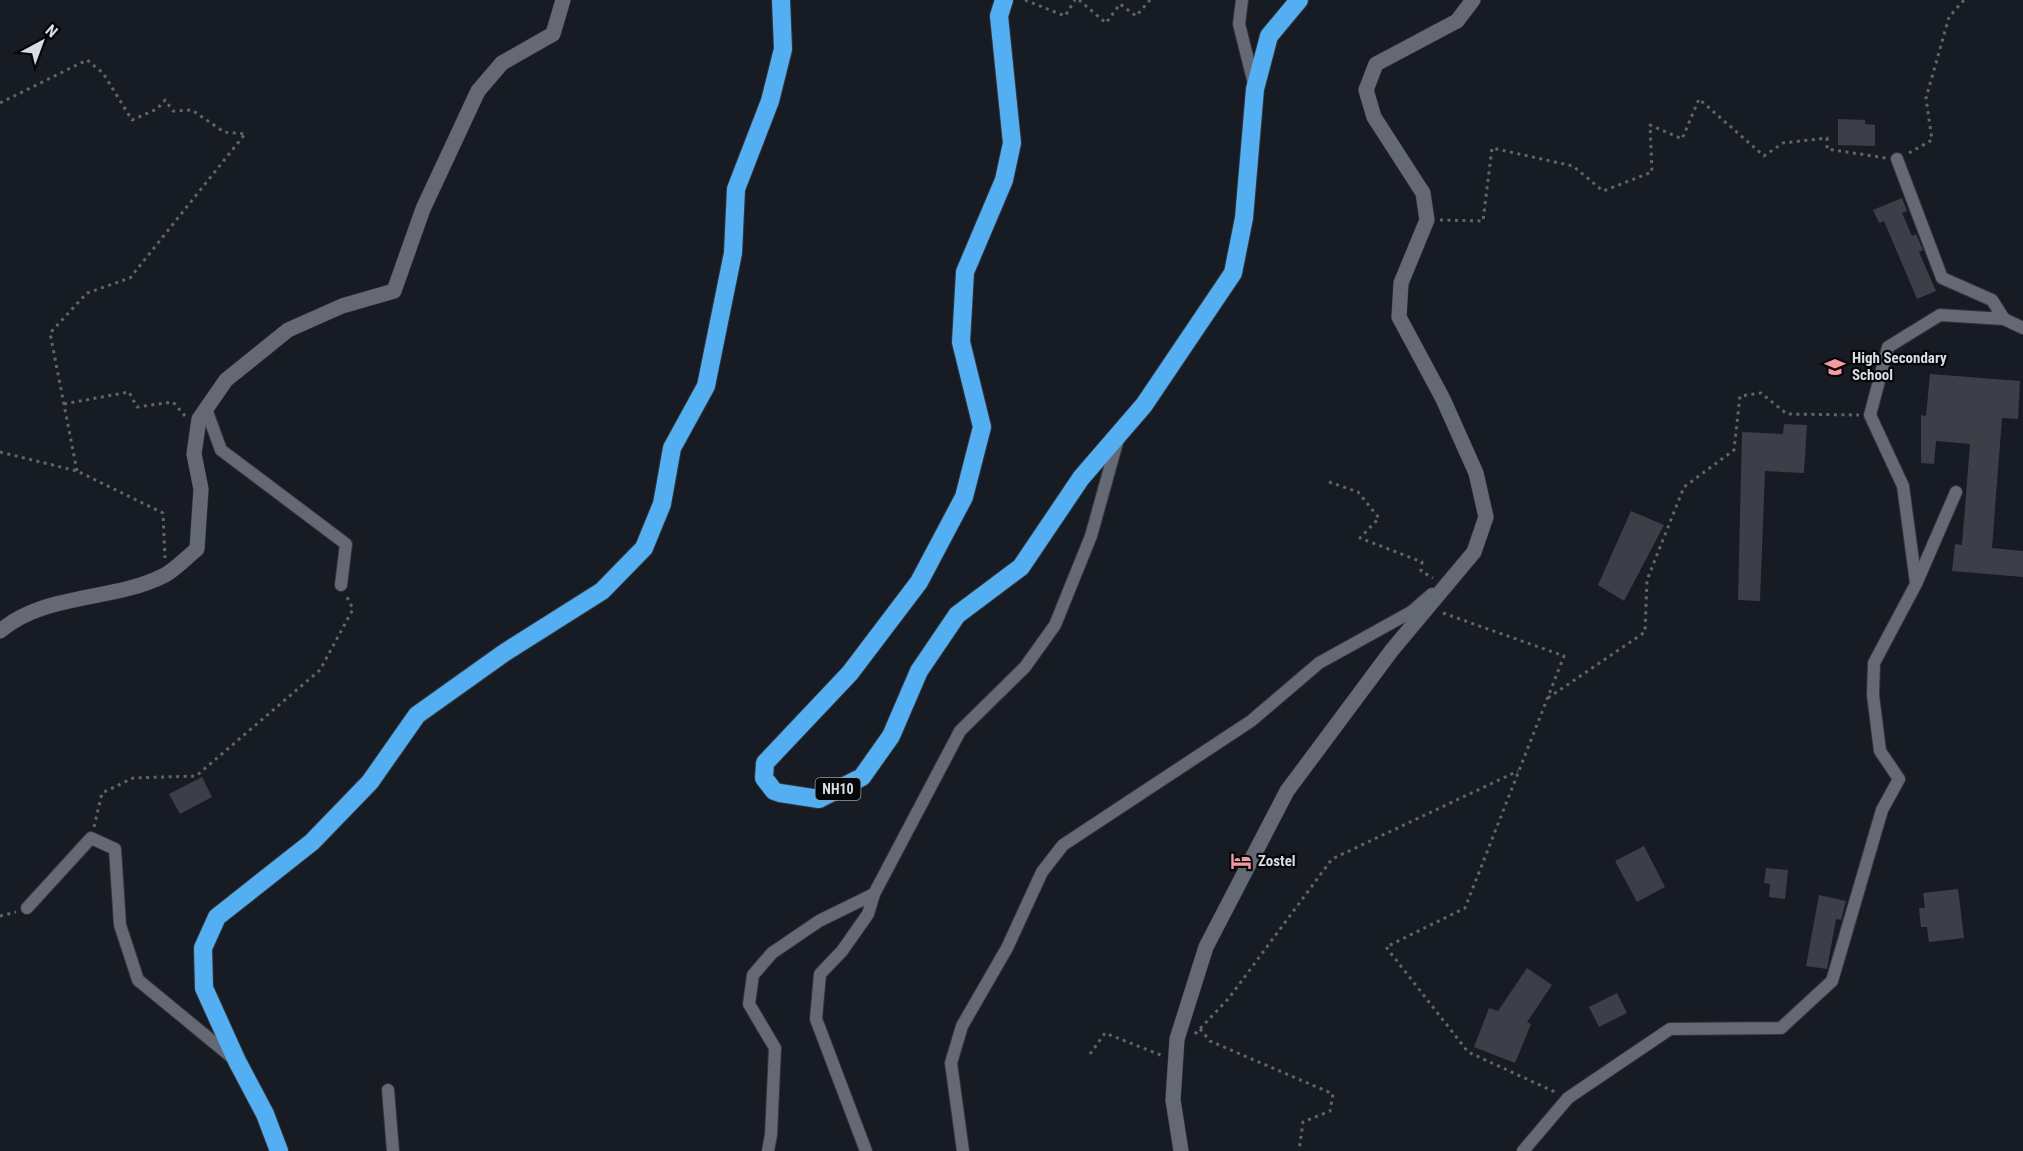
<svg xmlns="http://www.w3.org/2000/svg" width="2023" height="1151" font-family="'Roboto Condensed',sans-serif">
<rect width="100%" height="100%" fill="#171b23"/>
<g fill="#3e3e48">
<path d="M1838,119L1865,120V124L1875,125V146L1838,145Z"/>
<path d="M1902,198L1907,211L1902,213L1912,236L1916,234L1923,250L1919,252L1936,291L1917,299L1884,221L1879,223L1873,210Z"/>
<path d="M1930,374L2020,381L2018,419L2002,418L1992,548L2023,551V577L1952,571L1955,544L1962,545L1970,444L1936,441L1934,464L1921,463V415L1926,416Z"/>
<path d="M1784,424L1807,425L1804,473L1765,471L1760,601L1738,600L1742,432L1783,434Z"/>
<path d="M1631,511L1664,525L1624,601L1598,585Z"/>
<path d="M202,777L212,797L180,814L169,794Z"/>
<path d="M1644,846L1665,887L1637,902L1615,861Z"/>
<path d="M1766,868L1788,870L1785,899L1769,897L1770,884L1764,883Z"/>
<path d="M1958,889L1964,938L1929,942L1927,927H1921L1919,908H1925L1923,893Z"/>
<path d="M1819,895L1846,901L1841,920L1836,919L1827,969L1806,966Z"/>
<path d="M1527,968L1552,985L1527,1022L1531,1024L1515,1063L1474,1047L1489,1008L1498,1011Z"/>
<path d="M1617,993L1627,1013L1599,1027L1589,1007Z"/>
</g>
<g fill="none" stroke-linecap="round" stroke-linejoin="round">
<g stroke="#33353b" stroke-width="14">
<g id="street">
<path d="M1242,0L1239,24L1254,84"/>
<path d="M1897,159L1942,278L1992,300L2004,319"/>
<path d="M206,409L221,450L346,544L341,585"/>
<path d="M1916,583L1903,486L1870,415L1888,347L1940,315L2004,319L2023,328"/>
<path d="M27,908L91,838L115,849L120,925L138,980L234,1059"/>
<path d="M388,1090L393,1151"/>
<path d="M768,1151L771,1135L775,1048L749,1004L753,975L772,953L819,921L874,894"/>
<path d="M866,1151L816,1019L820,974L842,951L868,914L874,894L960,731L1025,667L1055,625L1091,536L1118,439"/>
<path d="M963,1151L951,1063L962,1026L1007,948L1042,872L1063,845L1251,721L1319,663L1411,612L1432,594"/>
<path d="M1523,1151L1568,1098L1670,1029L1781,1028L1832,981L1882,810L1899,779L1880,751L1873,695L1874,663L1916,584L1956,492"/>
</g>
</g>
<g stroke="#33353b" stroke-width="16">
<g id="secondary">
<path d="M0,631C46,592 113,602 165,575C176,569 187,557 197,549L201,489L194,454L199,419L226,380L288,330L342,306L394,291L423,209L478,91L502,63L553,34L563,0"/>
<path d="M1181,1151L1173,1100L1177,1039L1206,947L1287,791L1392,650L1474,552L1486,517L1476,473L1443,399L1399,317L1401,283L1427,220L1423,193L1374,117L1366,90L1376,64L1457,21L1473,0"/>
</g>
</g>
<g stroke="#33353b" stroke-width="20">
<g id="highway">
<path d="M1004,0L999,16L1012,143L1004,180L965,272L961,342L982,427L964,497L919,582L850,673L765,763L764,778L774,791L780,793L819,799L862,777L891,736L919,671L957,615L1021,567L1081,478L1144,405L1233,273L1244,218L1255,89L1269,36L1299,0"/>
<path d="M279,1151L265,1114L237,1061L204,988L203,948L217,917L312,842L370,782L417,715L504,653L602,591L644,548L662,504L672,448L706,386L733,253L736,189L770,101L783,49L781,0"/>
</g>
</g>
<g stroke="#60646b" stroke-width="3" stroke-dasharray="3 4.5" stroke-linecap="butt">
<path d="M1025,0L1065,16L1075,0"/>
<path d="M1079,0L1106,23L1120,4L1136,16L1150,0"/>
<path d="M0,103L87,60L103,73L132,120L157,109L165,100L173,111L192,110L224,132L245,134"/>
<path d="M1909,153L1932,140L1926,98L1949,17L1964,0"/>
<path d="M1440,220L1483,221L1492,148L1573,166L1603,191L1652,172L1650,125L1682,139L1699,99L1764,156L1783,143L1827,138V149L1886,158"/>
<path d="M64,404L129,392L137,407L173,402L185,416"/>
<path d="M0,452L77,471L163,513L165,558"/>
<path d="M77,471L50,333L87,293L130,278L245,134"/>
<path d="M1329,482L1358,492L1379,518L1360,538L1422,562L1421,571L1433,578"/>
<path d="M1443,613L1564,656L1465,908L1386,947L1468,1052L1555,1092"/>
<path d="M1548,698L1645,632L1647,580L1684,487L1734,450L1740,396L1761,393L1787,414L1859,415"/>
<path d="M94,827L102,793L133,778L196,776L320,670L353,609L347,597"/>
<path d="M0,916L16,912"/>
<path d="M1200,1029L1210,1041L1333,1094L1330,1111L1303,1122L1299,1151"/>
<path d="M1195,1034L1229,998L1332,859L1518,771"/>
<path d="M1090,1054L1105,1033L1163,1056"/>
</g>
<use href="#street" stroke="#656973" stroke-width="12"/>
<use href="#secondary" stroke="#656973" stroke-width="15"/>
<use href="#highway" stroke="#53aff2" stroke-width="18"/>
</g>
<defs>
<g id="school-bare" transform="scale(1.62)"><path d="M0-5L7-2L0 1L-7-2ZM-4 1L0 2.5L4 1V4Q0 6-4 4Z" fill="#f49aa1" stroke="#050609" stroke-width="2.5" paint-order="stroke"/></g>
<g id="hotel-bare" transform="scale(1.62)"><path d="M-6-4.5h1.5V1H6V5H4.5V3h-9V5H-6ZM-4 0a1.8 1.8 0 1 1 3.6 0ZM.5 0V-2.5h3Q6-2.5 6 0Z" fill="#f49aa1" stroke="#050609" stroke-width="2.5" paint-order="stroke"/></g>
</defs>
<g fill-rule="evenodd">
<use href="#school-bare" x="1835" y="367"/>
<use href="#hotel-bare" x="1241" y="861"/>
</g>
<g text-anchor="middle" stroke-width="4.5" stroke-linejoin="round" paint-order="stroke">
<rect fill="#050609" stroke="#999ca1" stroke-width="1.5" x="815.5" y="778" width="45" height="22" rx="4.5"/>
<g font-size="14" font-weight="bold" fill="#d9dce2">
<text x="838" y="794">NH10</text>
</g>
<g font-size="15" font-weight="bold" fill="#d9dce2" stroke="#050609" text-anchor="start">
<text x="1852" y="363">High Secondary<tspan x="1852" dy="17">School</tspan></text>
<text x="1258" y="866">Zostel</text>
</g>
</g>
<g transform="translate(42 42) rotate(41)" stroke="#050609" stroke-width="4.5" paint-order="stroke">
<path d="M0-4.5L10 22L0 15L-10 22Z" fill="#d9dce2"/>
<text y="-9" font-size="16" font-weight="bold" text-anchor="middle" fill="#d9dce2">N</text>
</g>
</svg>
